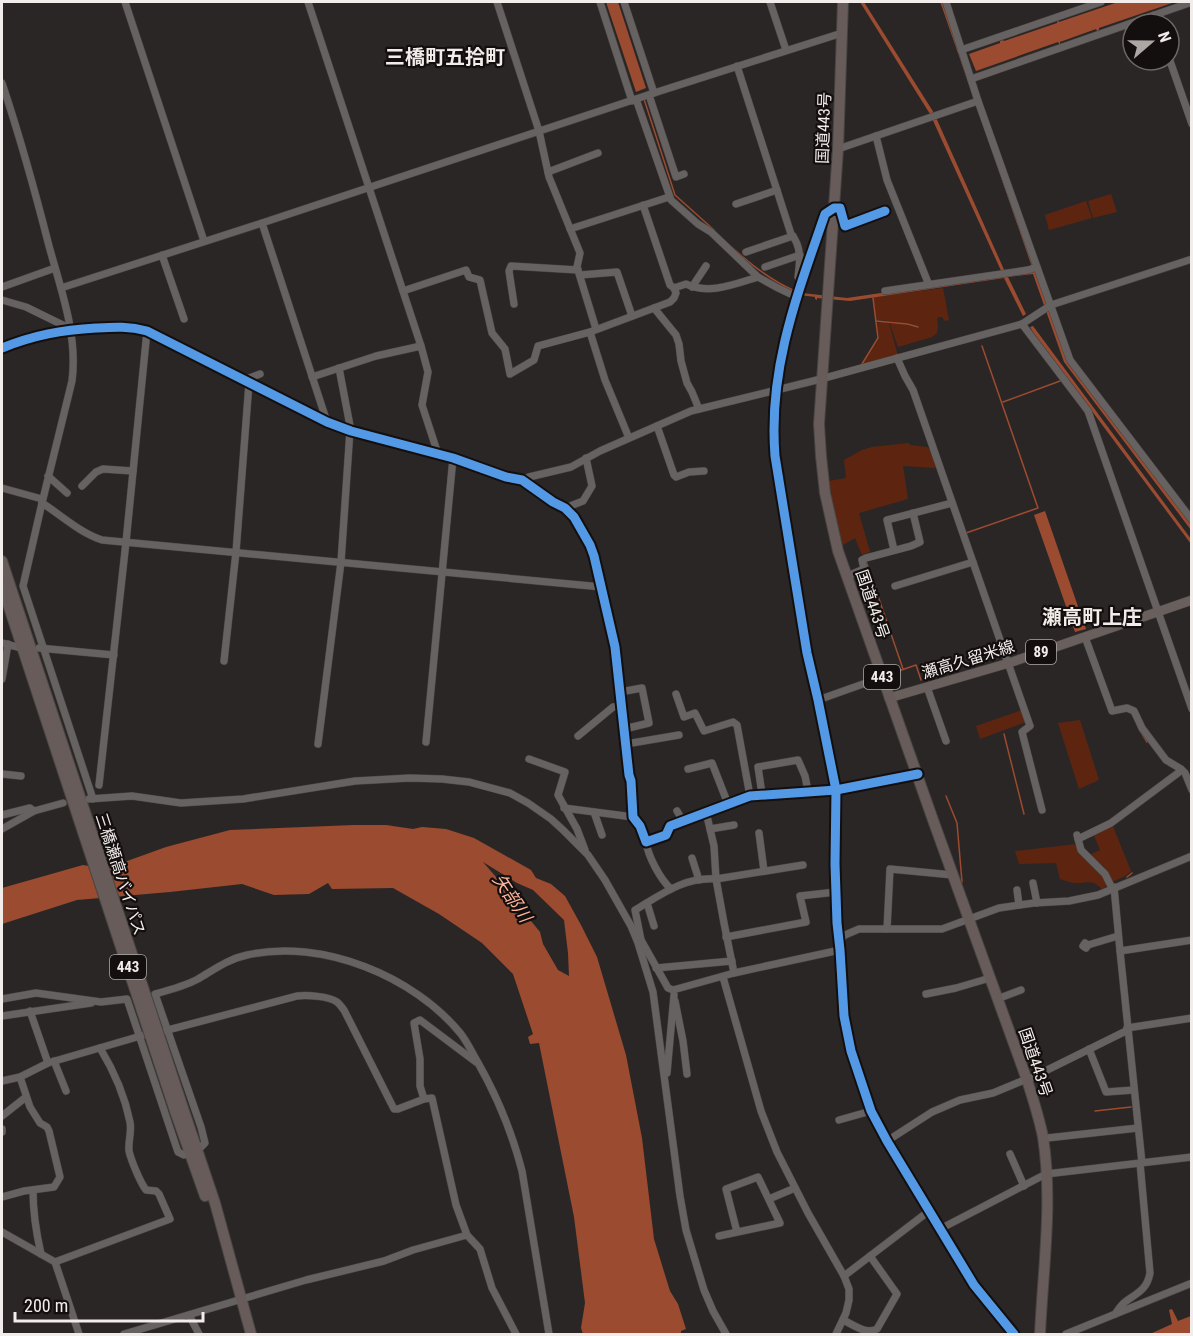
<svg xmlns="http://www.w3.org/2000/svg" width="1193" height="1336" font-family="'Roboto Condensed','Noto Sans JP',sans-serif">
<rect width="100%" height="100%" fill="#2b2626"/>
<g fill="#5d2510">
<path d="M1111,194L1117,212L1093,218L1088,201Z"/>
<path d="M1086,201L1092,218L1049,230L1045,215Z"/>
<path d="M943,288L949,320L945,321L942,317H939L937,318L938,326L937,333L932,337L898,347L890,324H902L918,328L919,327L890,321L876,320L873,297Z"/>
<path d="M881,322L889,323L898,356L863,364L879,339L877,323Z"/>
<path d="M909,443L910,445L927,447L931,451L936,468L903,466L908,499L859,513L870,552L862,555L855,538L843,545L836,522L829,481L846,478L844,460L862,450L872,447Z"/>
<path d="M1022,710L1026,722L980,739L976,726Z"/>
<path d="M1080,720L1099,780L1079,789L1058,723Z"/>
<path d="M1112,824L1131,871L1125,876L1112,882L1103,866L1089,855L1100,850L1093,833Z"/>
<path d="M1077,844L1083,857C1095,864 1102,874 1108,885L1102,889C1092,879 1089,883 1077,883C1071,883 1066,881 1060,879L1056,863L1019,864L1015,851Z"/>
</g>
<g fill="#9b4b2f" fill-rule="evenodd">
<path d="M606,2H618L646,88L636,92Z"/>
<path d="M860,2H864L934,113L1006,274L1033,270L942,7L940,2H942L1067,359L1191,524V530L1064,362L1033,274L1008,277L1026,314L1023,316L1004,278L850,301L817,298V300L815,299V297L800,295L796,290L802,293L847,298L1003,275L930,114Z"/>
<path d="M1118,2H1175L1099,28V30L1097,31L1096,29L1060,42V45L1058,42L976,71L969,54L1000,43V41L1003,40L1004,41L1057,23L1058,19L1059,22Z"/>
<path d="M1033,326L1191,539V544L1033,332L1030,327Z"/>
<path d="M1045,511L1082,618L1080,620L1081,624L1084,623L1086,629L1075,632L1034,515Z"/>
<path d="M354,825H386L413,829L422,827L446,829L474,838L531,870L536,878L551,884L565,896L581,925L597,957L626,1055L642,1138L654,1239L670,1291L678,1304L686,1329L681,1331V1334H583L581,1328L585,1303L574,1217L539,1043L530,1044L528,1037L533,1034L513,974L482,943L439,914L393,888L332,889L328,883L309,894L274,895L242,884L170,892L77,900L2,924V888L83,865L105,869L166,847L230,830ZM483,862L517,883L533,890L564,920L568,953L569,976L558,970L543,944L540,932L522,910L514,909L509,892Z"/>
<path d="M1172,1309L1178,1321L1191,1316V1334H1150L1172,1324L1169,1310Z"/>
</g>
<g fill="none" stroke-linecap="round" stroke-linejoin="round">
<g stroke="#9b4b2f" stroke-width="1.5">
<path d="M644,99L675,195L714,230"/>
<path d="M717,234C741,256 765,278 795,291"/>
<path d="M876,321L907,324L918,327"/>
<path d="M862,364L878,338L873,298"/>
<path d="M1003,402L1060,381"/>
<path d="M966,533L1038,508L982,346"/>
<path d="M866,561L903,669"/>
<path d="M887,675L916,665L921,680"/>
<path d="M1139,729L1147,742"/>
<path d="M1004,734L1024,814"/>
<path d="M946,796L957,823L962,882"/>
<path d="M1127,877L1132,873"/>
<path d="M1095,1111L1131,1107"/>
</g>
<g stroke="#484443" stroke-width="8">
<g id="minor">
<path d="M125,2L204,241"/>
<path d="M308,2L421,346L428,372L422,405L438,454"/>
<path d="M497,2L539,131L549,177L580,253L577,267L596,329"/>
<path d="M600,2L632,101"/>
<path d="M624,2L654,93"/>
<path d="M770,2L786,50"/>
<path d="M946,2L978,101L1070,360L1192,520"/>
<path d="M1154,15L1157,24"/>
<path d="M961,50L1101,2"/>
<path d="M1169,58L1192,124"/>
<path d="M737,66L791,234C802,246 800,262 798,277L802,281"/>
<path d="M971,79L1192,2"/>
<path d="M2,83C20,137 35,191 49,246C61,290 78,335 72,381L42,503L23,586L93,799"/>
<path d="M649,95L676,177L684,174"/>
<path d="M636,99L671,200L698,224L711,232L758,277L778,288L797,297"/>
<path d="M876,136L887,180L929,285"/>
<path d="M838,149L978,101"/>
<path d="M548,172L598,153"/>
<path d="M736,204L777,190"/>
<path d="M643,205L670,285L674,288"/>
<path d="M885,211L845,226L840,208H834L825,214C797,295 768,369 775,456L807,653L818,700L836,790L835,864L837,923L840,950L844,1016L851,1051L871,1111L887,1141L974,1285L1014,1334"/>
<path d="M262,223L327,422"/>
<path d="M570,229L669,197"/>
<path d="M746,252L793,236"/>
<path d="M162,255L184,319"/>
<path d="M765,267L800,255"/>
<path d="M580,275L617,272L632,316"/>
<path d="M2,287L55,268"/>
<path d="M692,287L706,266"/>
<path d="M61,288L262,223L654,93L842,33"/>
<path d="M403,291L466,270L469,277L480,280L492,333L505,349L510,374L534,360L538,346L590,332L670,302L674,298L676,293L674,288L686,284C709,295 735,284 758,277"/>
<path d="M885,291L1028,270L1037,267"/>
<path d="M2,300L26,307L71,329"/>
<path d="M514,304L509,271L511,266L578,270"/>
<path d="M654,308L676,335L679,344L681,361L687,383L692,392L699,409"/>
<path d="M1022,324L1088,411L1192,709"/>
<path d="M590,332L605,380L629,438"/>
<path d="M2,348C34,335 62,330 96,328C114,327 129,326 147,331L327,422L351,431L453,458L506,477L522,480L553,502L565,508L574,517L590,545L594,556L615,647L629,775L631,781L633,817L640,826L646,842L666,835L670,826L750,796L836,790L918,774"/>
<path d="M897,358L905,376L913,390L1030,726L1022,732L1042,810"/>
<path d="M339,368L351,431"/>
<path d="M312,377L376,356L421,346"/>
<path d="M244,380L260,374"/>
<path d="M657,426L674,475L676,477L689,472L704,471"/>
<path d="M48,476L67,493"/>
<path d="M522,480L529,477L571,467L600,451L691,411L821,379L1022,324L1051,305L1192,259"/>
<path d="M82,486L96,472L103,469L133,471"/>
<path d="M2,488L42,499"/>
<path d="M42,503C61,515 80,533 102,540L602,587"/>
<path d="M565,508L583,501L592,486L586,458"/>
<path d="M894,550L887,520L952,503"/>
<path d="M850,575L864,569L862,560L866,558L911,546L920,542L913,513"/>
<path d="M895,586L973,562"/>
<path d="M1085,637L1112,711L1127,708L1134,711L1142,728L1166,760L1181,769L1185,773L1192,790"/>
<path d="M2,643L25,649"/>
<path d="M39,648L114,655"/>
<path d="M224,661L236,552L249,383"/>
<path d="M2,679L8,644"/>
<path d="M927,687L946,741"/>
<path d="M620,692L642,688L649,723L624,729"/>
<path d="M676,694L684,717L695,713L704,731L733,722L737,725L750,796"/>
<path d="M818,700L863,684"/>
<path d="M578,736L613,707L622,706"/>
<path d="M426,742L453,458"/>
<path d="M318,744L341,562L350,430"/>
<path d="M626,744L679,735"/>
<path d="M529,759L565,772L558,795L577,829L585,850"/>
<path d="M688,769L712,763L728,804"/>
<path d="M2,774L21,776"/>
<path d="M99,785L126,542L147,331"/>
<path d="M762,794L758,767L798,760L805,776L808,791"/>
<path d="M89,799L132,796L181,803L243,799L355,781L410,778L442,779L469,782L510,793L528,803L551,819L563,830L588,855L605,880L631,926L638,943L653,992L680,1196L686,1230L704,1290L713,1311L726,1334"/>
<path d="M564,808L633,817"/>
<path d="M677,811L683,821"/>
<path d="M594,812L602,835"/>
<path d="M706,812L714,846L716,879L724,923L734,973"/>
<path d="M2,815L30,808L34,811L63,803"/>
<path d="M2,829L34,811"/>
<path d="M710,829L734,825"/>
<path d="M759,833L764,871"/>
<path d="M1077,835L1081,850L1105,874L1112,888"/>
<path d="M1078,839L1111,823L1178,773"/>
<path d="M646,842C648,856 660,879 671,889"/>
<path d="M692,858L699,880"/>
<path d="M1033,883L1037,903"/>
<path d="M1114,887L1120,951L1142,1163"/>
<path d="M1017,890L1019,905"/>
<path d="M647,903L654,926"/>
<path d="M887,929L890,869L953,875"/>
<path d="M726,937L806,922L800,896L836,892"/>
<path d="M641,940L668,988L673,990L734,973L840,950"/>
<path d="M840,940L845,935L859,929H942L999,908L1034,903L1069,901L1098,895L1192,856"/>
<path d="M638,942L641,940L635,910C662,894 684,877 716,879L803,865"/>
<path d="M1085,943L1088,945L1086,948L1083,946Z"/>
<path d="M1088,945L1118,936"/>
<path d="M1120,951L1192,940"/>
<path d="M656,968L732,961"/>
<path d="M723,977L761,1111L777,1152L808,1213L844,1276L849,1289V1300L846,1313L836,1334"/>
<path d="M926,994L956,988L990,978"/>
<path d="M2,999L36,993L101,1002L127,999L178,1152L184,1155L201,1147L205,1143L201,1127L155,994C170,990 185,986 198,979C215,969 228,959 247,955C321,938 414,976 461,1034C467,1042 472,1052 477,1061C497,1096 512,1132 522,1171L549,1334"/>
<path d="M997,999L1021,990"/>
<path d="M675,1001L683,1041L687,1074"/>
<path d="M30,1011L48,1063"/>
<path d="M2,1016L91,1003"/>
<path d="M1127,1028L1192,1018"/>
<path d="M164,1031L297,996C307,995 329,996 337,1002C340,1004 342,1008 344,1010L394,1109H398L424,1099L432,1098L456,1205L467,1235L480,1249L492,1288L516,1334"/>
<path d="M1089,1049L1106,1092L1134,1090"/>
<path d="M54,1061L66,1091"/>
<path d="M667,1073L674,995"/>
<path d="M1027,1080L1128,1030"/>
<path d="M2,1081L20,1077L48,1063L144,1035"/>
<path d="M424,1099L420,1086V1059L414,1023L420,1020L476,1062"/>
<path d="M2,1116L26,1097"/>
<path d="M839,1120L871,1111"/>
<path d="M2,1129V1132"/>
<path d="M1047,1138L1138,1128"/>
<path d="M887,1141L932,1112L960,1100L993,1093L1022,1081"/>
<path d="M1010,1154L1024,1186"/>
<path d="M33,1190C33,1212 36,1232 41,1254"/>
<path d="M2,1197L24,1191L54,1187L60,1177L49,1131L47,1127L40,1123L30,1107L20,1077"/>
<path d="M769,1199L795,1188"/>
<path d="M940,1229L1046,1174L1192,1157"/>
<path d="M2,1232L55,1262L79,1334"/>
<path d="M719,1236L780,1223L758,1177L726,1189L737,1232"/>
<path d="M55,1262L170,1219L159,1194L156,1191L146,1190C140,1182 131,1160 129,1151C128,1141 132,1132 130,1122C125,1097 114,1071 100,1048"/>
<path d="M844,1276L929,1211"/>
<path d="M1115,1314C1118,1310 1121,1305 1125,1302C1137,1293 1147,1290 1150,1273L1140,1163"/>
<path d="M189,1315L199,1334"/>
<path d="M843,1320C854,1325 866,1335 877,1329L897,1294L870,1256"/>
<path d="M124,1334L306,1280L384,1261L413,1250L467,1235"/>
<path d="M1066,1334L1192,1283"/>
</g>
</g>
<g stroke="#484443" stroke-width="10">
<path id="major" d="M889,698L1009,663L1192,600"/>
</g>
<g stroke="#484443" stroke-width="12">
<g id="highway">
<path d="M843,2L838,149L819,424L821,456L825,493L838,551L933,820L1027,1080C1033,1099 1039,1117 1043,1137C1053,1202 1043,1269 1040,1334"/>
<path d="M2,561L88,821"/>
<path d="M2,586L80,823"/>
<path d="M183,1108L215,1203L251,1334"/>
<path d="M175,1111L205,1196"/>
</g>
</g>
<use href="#minor" stroke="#666261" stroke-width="7"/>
<use href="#major" stroke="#69605d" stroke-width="9"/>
<use href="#highway" stroke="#675c59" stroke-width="10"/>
<g stroke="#484443" stroke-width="12" stroke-linecap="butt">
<g id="highway-bridge">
<path d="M88,821L183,1108"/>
<path d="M80,823L175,1111"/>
</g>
</g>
<use href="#highway-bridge" stroke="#675c59" stroke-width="10"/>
<g stroke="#130f0e" stroke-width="13">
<g id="cycleway">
<path d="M885,211L845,226L840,208H834L825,214C797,295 768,369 775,456L807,653L818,700L836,790L835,864L837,923L840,950L844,1016L851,1051L871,1111L887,1141L974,1285L1014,1334"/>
<path d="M2,348C34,335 62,330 96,328C114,327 129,326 147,331L327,422L351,431L453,458L506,477L522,480L553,502L565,508L574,517L590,545L594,556L615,647L629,775L631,781L633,817L640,826L646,842L666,835L670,826L750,796L836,790L918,774"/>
</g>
</g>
<use href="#cycleway" stroke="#5399e6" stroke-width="9"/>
</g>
<g text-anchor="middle" stroke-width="4.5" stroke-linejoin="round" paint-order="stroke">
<g fill="#130f0e" stroke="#afaaa8" stroke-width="1.5">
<rect x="1026" y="640" width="30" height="24" rx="4.5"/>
<rect x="864" y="665" width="36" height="24" rx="4.5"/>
<rect x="110" y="955" width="36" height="24" rx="4.5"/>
</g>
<g font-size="15" font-weight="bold" fill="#f2ecea">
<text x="1041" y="657">89</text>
<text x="882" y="682">443</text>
<text x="128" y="972">443</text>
</g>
<g font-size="16" fill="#f2ecea" stroke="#130f0e">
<text transform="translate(823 128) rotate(-88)" y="6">国道443号</text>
<text transform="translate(873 604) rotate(71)" y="6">国道443号</text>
<text transform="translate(968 659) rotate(-17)" y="6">瀬高久留米線</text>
<text transform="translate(121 874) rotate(72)" y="6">三橋瀬高バイパス</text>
<text transform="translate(1036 1062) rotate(71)" y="6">国道443号</text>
</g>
<g font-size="18" font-style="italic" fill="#feb59c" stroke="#130f0e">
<text transform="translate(512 898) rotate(56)" y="6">矢部川</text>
</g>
<g font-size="20" font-weight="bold" fill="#f2ecea" stroke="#130f0e">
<text x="445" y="64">三橋町五拾町</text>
<text x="1092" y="624">瀬高町上庄</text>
</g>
</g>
<rect width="1193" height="1336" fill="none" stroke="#f2ecea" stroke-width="6"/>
<g transform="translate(1151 42) rotate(70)"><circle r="28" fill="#130f0e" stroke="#6c6766" stroke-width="1.5"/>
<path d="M0-4.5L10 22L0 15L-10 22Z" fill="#aca7a5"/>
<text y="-9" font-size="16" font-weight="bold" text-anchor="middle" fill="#f2ecea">N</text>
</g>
<path d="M15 1312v9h188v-9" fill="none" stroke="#f2ecea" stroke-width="3"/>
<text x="24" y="1312" font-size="18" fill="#f2ecea" stroke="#130f0e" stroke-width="4.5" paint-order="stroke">200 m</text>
</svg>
